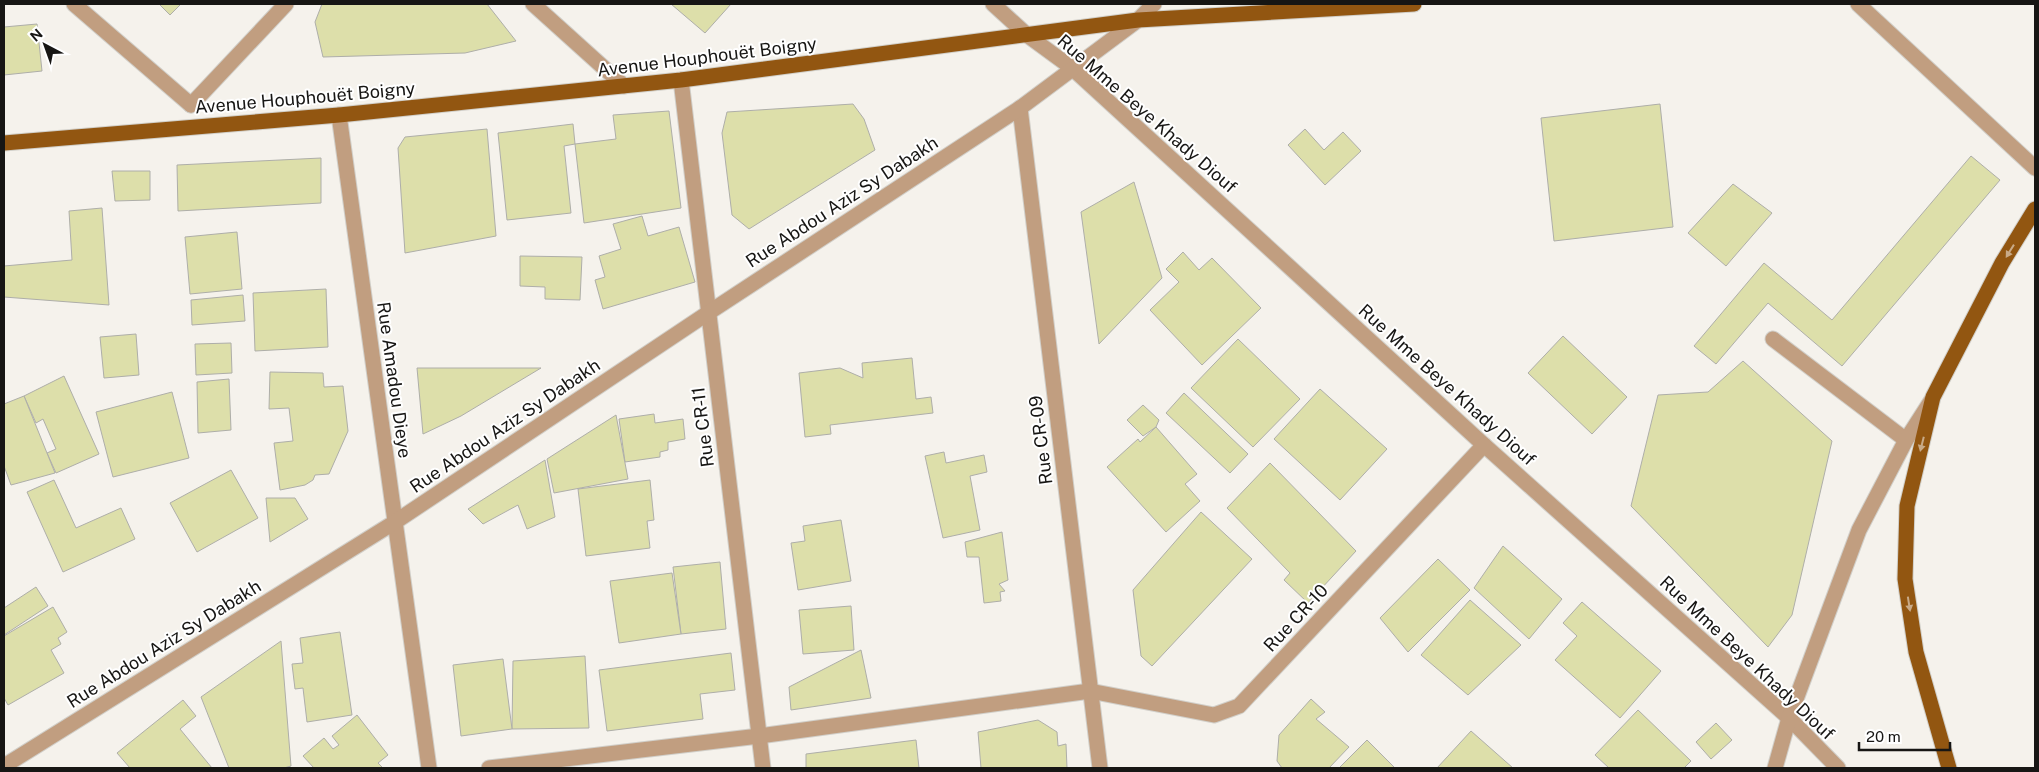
<svg xmlns="http://www.w3.org/2000/svg" width="2039" height="772" font-family="'Public Sans',sans-serif">
<rect width="100%" height="100%" fill="#f5f2ec"/>
<g fill="#dddfaa" stroke="#aeaea9">
<path d="M159,4H181L170,15Z"/>
<path d="M322,4H487L516,41L465,53L323,57L315,22Z"/>
<path d="M671,4H731L705,33Z"/>
<path d="M37,24L42,71L4,75V27Z"/>
<path d="M853,104L864,119L875,150L749,229L732,215L722,133L727,112Z"/>
<path d="M1660,104L1673,227L1554,241L1541,118Z"/>
<path d="M669,111L681,208L584,223L575,144L616,139L613,115Z"/>
<path d="M573,124L575,144L564,146L571,213L507,220L498,133Z"/>
<path d="M487,129L496,236L405,253L398,148L405,137Z"/>
<path d="M1305,129L1324,150L1343,132L1361,151L1325,185L1288,145Z"/>
<path d="M1971,156L2000,180L1842,366L1768,303L1716,364L1694,346L1764,263L1832,320Z"/>
<path d="M321,158V203L178,211L177,165Z"/>
<path d="M112,171H150V200L115,201Z"/>
<path d="M1134,182L1162,278L1099,344L1081,212Z"/>
<path d="M1733,184L1772,213L1726,266L1688,233Z"/>
<path d="M102,208L109,305L4,297V266L72,260L69,211Z"/>
<path d="M642,216L648,236L679,227L695,282L603,309L595,280L605,277L599,256L621,249L613,224Z"/>
<path d="M237,232L242,289L190,294L185,237Z"/>
<path d="M1183,252L1199,270L1212,258L1261,308L1202,365L1150,310L1179,282L1166,269Z"/>
<path d="M520,256L582,257L580,300L545,299V287L520,286Z"/>
<path d="M326,289L328,347L255,351L253,293Z"/>
<path d="M243,295L245,321L192,325L191,300Z"/>
<path d="M136,334L139,375L104,378L100,337Z"/>
<path d="M1563,336L1627,397L1592,434L1528,373Z"/>
<path d="M1238,339L1300,399L1253,447L1191,388Z"/>
<path d="M231,343L232,373L196,375L195,344Z"/>
<path d="M912,358L916,399L931,397L933,413L830,425L831,434L805,437L799,373L840,368L863,378L862,363Z"/>
<path d="M1743,361L1832,441L1792,615L1768,647L1631,506L1658,395L1708,392Z"/>
<path d="M417,368H541L461,416L423,434Z"/>
<path d="M270,372L323,373L324,387L343,386L348,431L329,474L315,475L313,480L305,485L280,490L274,443L293,441L289,408L269,409Z"/>
<path d="M64,376L99,454L56,473L47,453L56,449L43,419L36,423L24,396Z"/>
<path d="M229,379L231,430L198,433L197,382Z"/>
<path d="M1320,389L1387,449L1340,500L1274,439Z"/>
<path d="M172,392L189,458L113,477L96,412Z"/>
<path d="M1184,393L1248,454L1230,473L1166,413Z"/>
<path d="M24,396L55,473L11,485L4,466V404Z"/>
<path d="M1143,405L1159,420L1156,427L1143,436L1127,420Z"/>
<path d="M654,414L655,423L683,419L685,439L668,442V450L660,452V457L625,462L619,419Z"/>
<path d="M616,415L628,479L554,493L547,459Z"/>
<path d="M1156,427L1197,474L1185,484L1200,501L1166,532L1107,467L1138,439L1140,442Z"/>
<path d="M944,452L946,463L984,455L987,472L970,476L980,530L943,538L925,456Z"/>
<path d="M545,460L555,517L527,529L518,505L483,524L468,509Z"/>
<path d="M1270,463L1356,551L1308,603L1284,580L1290,573L1227,508Z"/>
<path d="M231,470L258,518L197,552L170,503Z"/>
<path d="M54,480L76,528L121,508L135,539L63,572L27,492Z"/>
<path d="M650,480L654,520L647,521L650,548L586,556L578,489Z"/>
<path d="M266,498H295L308,519L270,542Z"/>
<path d="M1201,512L1252,559L1152,666L1141,656L1133,590Z"/>
<path d="M841,520L851,581L798,590L791,543L805,541L803,526Z"/>
<path d="M1002,532L1008,580L999,584L1005,591L1000,592L1001,601L984,603L979,557H967L965,542Z"/>
<path d="M1503,546L1562,599L1529,639L1474,588Z"/>
<path d="M1438,559L1470,590L1408,652L1380,618Z"/>
<path d="M720,562L726,629L681,634L673,567Z"/>
<path d="M672,573L681,634L619,643L610,581Z"/>
<path d="M36,587L48,606L4,635V608Z"/>
<path d="M1470,600L1521,645L1468,695L1421,655Z"/>
<path d="M1582,602L1661,671L1620,718L1555,660L1577,636L1563,623Z"/>
<path d="M851,606L854,650L803,654L799,610Z"/>
<path d="M53,607L67,632L58,638L61,644L51,650L64,673L8,705L4,698V636Z"/>
<path d="M340,632L352,715L307,722L303,688L295,689L292,664L303,663L300,638Z"/>
<path d="M281,641L291,766L284,768H229L201,697Z"/>
<path d="M861,650L871,698L791,710L789,687Z"/>
<path d="M731,653L735,690L700,694L703,719L607,731L599,670Z"/>
<path d="M585,656L589,728L512,729L513,661Z"/>
<path d="M503,659L512,729L461,736L453,665Z"/>
<path d="M1311,699L1325,712L1316,719L1349,747L1329,768H1282L1277,761L1279,735Z"/>
<path d="M183,700L196,716L180,729L212,768H130L117,753Z"/>
<path d="M1638,710L1691,761L1684,768H1609L1595,755Z"/>
<path d="M357,715L388,755L378,763L383,768H314L303,756L324,738L333,749L339,745L332,736Z"/>
<path d="M1038,720L1057,732L1058,746L1066,744L1067,768H981L978,732Z"/>
<path d="M1716,723L1732,740L1711,759L1696,742Z"/>
<path d="M1471,731L1513,768H1437Z"/>
<path d="M916,740L919,768H806V754Z"/>
<path d="M1367,740L1395,768H1339Z"/>
</g>
<g fill="none" stroke-linecap="round" stroke-linejoin="round">
<g stroke="#d1cfc9" stroke-width="17">
<g id="minor">
<path d="M74,4L191,105"/>
<path d="M533,4L624,86"/>
<path d="M993,4L1027,35L1072,68L1484,445L1789,718L1838,768"/>
<path d="M1858,4L2035,168"/>
<path d="M681,80L763,768"/>
<path d="M191,105L286,4"/>
<path d="M1020,108L1100,768"/>
<path d="M339,115L429,768"/>
<path d="M1773,339L1906,440"/>
<path d="M4,766L395,522L708,313L1020,108L1138,20L1154,4"/>
<path d="M489,768L759,736L1090,691L1214,715L1239,706L1484,445"/>
<path d="M1775,768L1789,718L1859,530L1906,440L1931,401"/>
</g>
</g>
<g stroke="#d1cfc9" stroke-width="17">
<g id="major">
<path d="M4,143L339,115L681,80L1138,20L1414,4"/>
<path d="M1949,768L1916,652L1905,579L1907,506L1933,397L2002,263L2035,209"/>
</g>
</g>
<use href="#minor" stroke="#c19e80" stroke-width="15"/>
<use href="#major" stroke="#925611" stroke-width="15"/>
</g>
<defs><path id="oneway-solid" d="M-6-.8H1V-3.2L6.5 0L1 3.2V.8H-6Z" transform="scale(1.25)"/></defs>
<g fill="#c8aa88">
<use href="#oneway-solid" transform="translate(2010 251) rotate(122)"/>
<use href="#oneway-solid" transform="translate(1922 444) rotate(104)"/>
<use href="#oneway-solid" transform="translate(1909 604) rotate(81)"/>
</g>
<g text-anchor="middle" stroke-width="4" stroke-linejoin="round" paint-order="stroke">
<g font-size="18" fill="#171614" stroke="#fff">
<text transform="translate(707 57) rotate(-7)" y="6">Avenue Houphouët Boigny</text>
<text transform="translate(305 98) rotate(-5)" y="6">Avenue Houphouët Boigny</text>
<text transform="translate(1147 114) rotate(41)" y="6">Rue Mme Beye Khady Diouf</text>
<text transform="translate(842 202) rotate(-33)" y="6">Rue Abdou Aziz Sy Dabakh</text>
<text transform="translate(394 380) rotate(82)" y="6">Rue Amadou Dieye</text>
<text transform="translate(1447 385) rotate(42)" y="6">Rue Mme Beye Khady Diouf</text>
<text transform="translate(505 426) rotate(-34)" y="6">Rue Abdou Aziz Sy Dabakh</text>
<text transform="translate(703 427) rotate(-97)" y="6">Rue CR-11</text>
<text transform="translate(1041 440) rotate(-97)" y="6">Rue CR-09</text>
<text transform="translate(1296 618) rotate(-47)" y="6">Rue CR-10</text>
<text transform="translate(164 644) rotate(-32)" y="6">Rue Abdou Aziz Sy Dabakh</text>
<text transform="translate(1747 658) rotate(43)" y="6">Rue Mme Beye Khady Diouf</text>
</g>
</g>
<rect width="2039" height="772" fill="none" stroke="#171614" stroke-width="10"/>
<g transform="translate(45 45) rotate(319)" stroke="#ffffff" stroke-width="4" paint-order="stroke">
<path d="M0-4L9 19L0 12L-9 19Z" fill="#171614"/>
<text y="-8" font-size="14" font-weight="bold" text-anchor="middle" fill="#171614">N</text>
</g>
<path d="M1859 742v8h91v-8" fill="none" stroke="#171614" stroke-width="2.5"/>
<text x="1866" y="742" font-size="15" fill="#171614" stroke="#ffffff" stroke-width="4" paint-order="stroke">20 m</text>
</svg>
